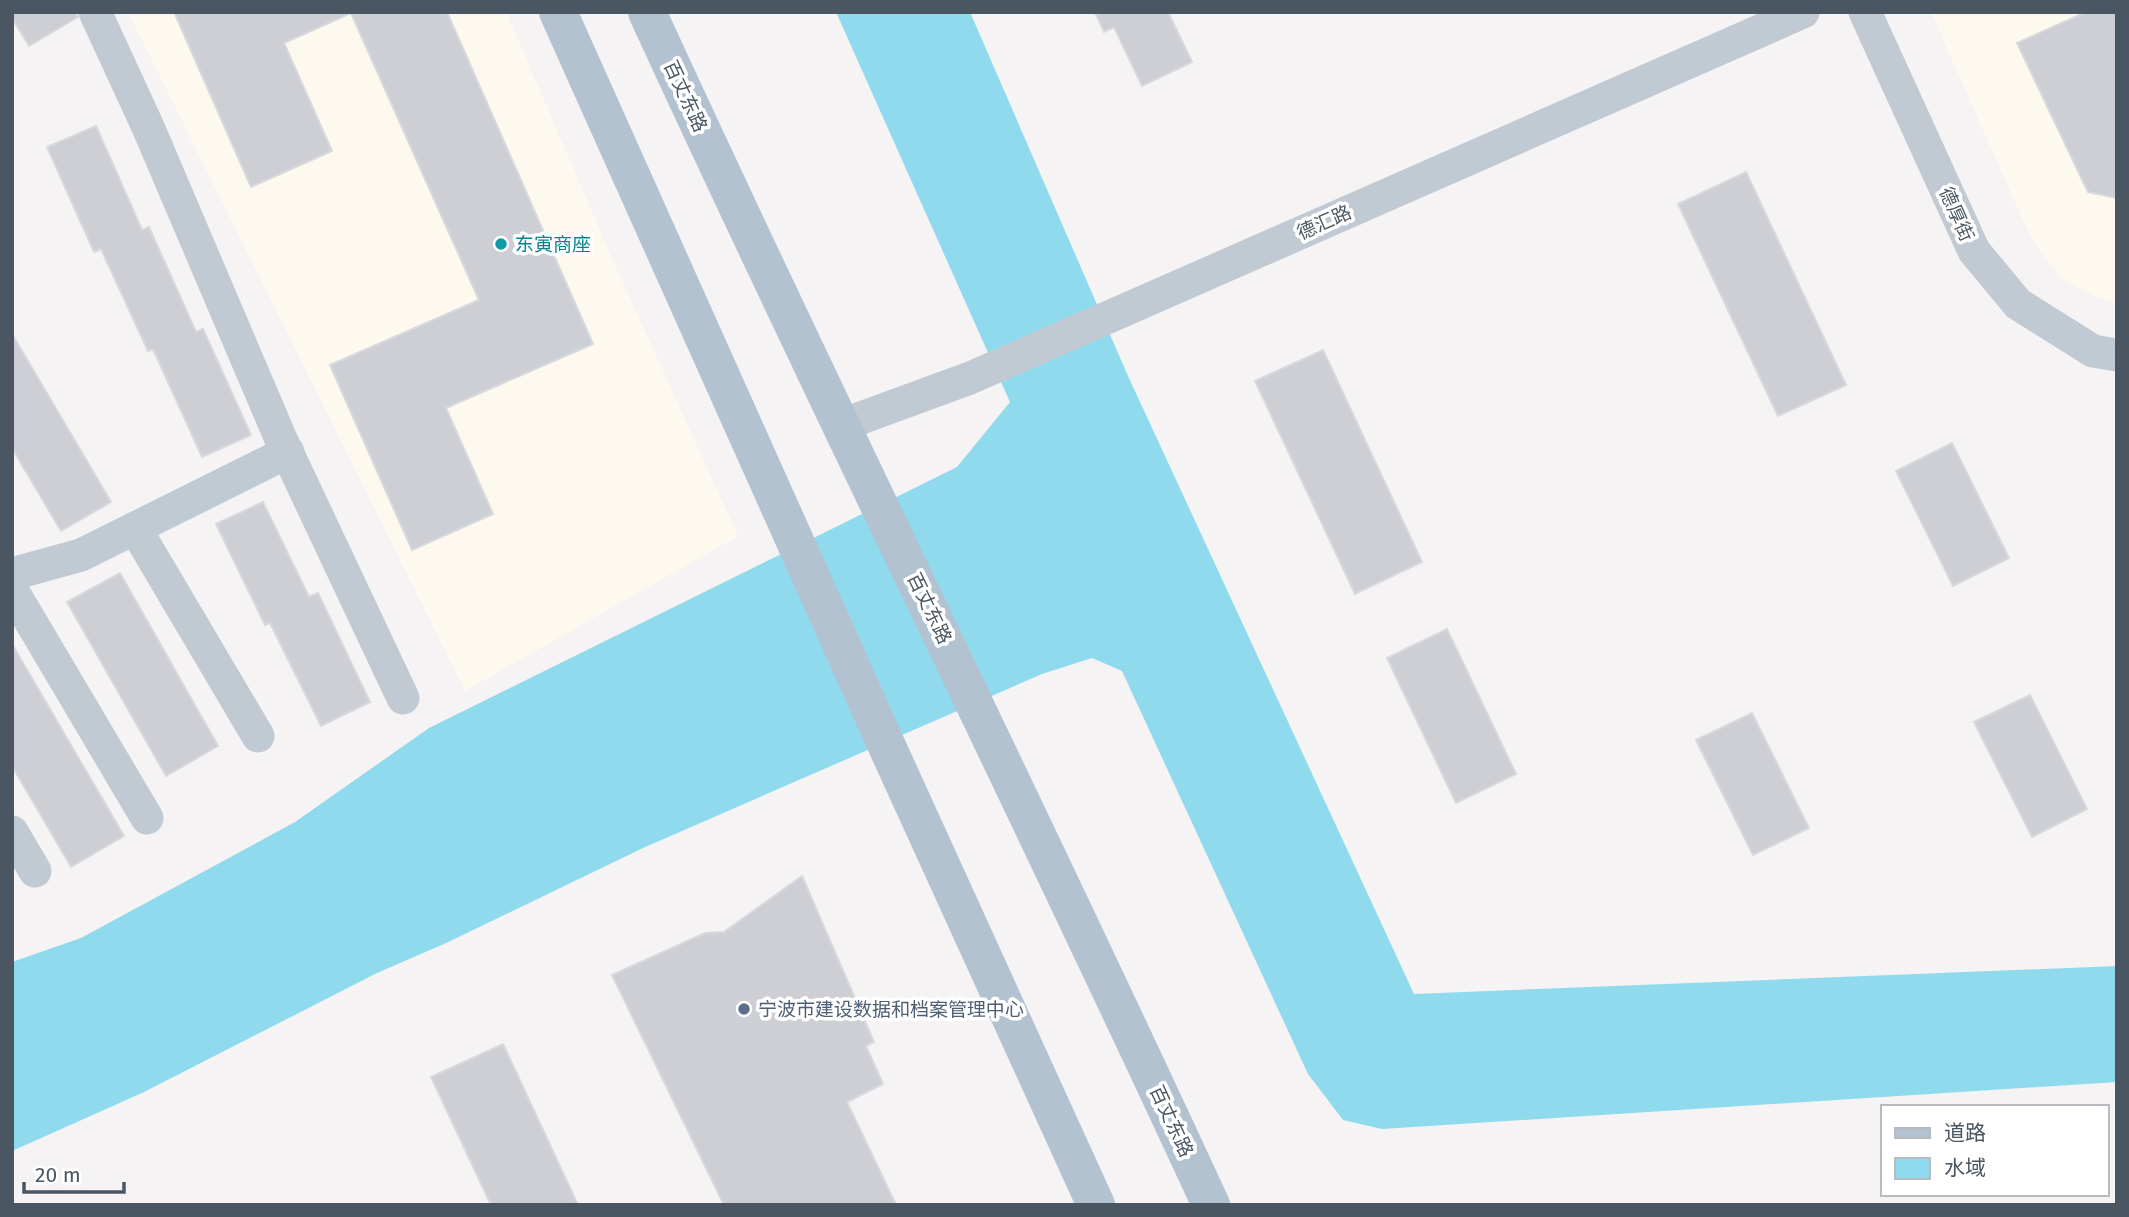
<svg xmlns="http://www.w3.org/2000/svg" width="2129" height="1217" font-family="'Fira Sans','Noto Sans SC',sans-serif">
<rect width="100%" height="100%" fill="#f5f3f3"/>
<g fill="#fdf9ef">
<path d="M128,12H506L614,263L738,536L465,691Z"/>
<path d="M1931,12H2117V304L2094,296L2061,279L2031,238Z"/>
</g>
<path fill="#90daee" d="M836,12H970L1128,376L1414,994L2117,966V1082L1382,1129L1343,1120L1308,1074L1122,671L1092,658L1042,674L643,848L444,944L377,973L142,1093L12,1151V962L81,938L295,822L429,728L957,467L1010,402Z"/>
<g fill="#cdcfd5" stroke="#d7d9de" stroke-width="2">
<path d="M12,12H75L78,17L29,46L12,18Z"/>
<path d="M174,12H447L593,344L446,408L493,514L412,550L330,365L479,300L351,13L284,43L332,151L251,187Z"/>
<path d="M1095,12H1168L1192,62L1142,86L1114,27L1104,32Z"/>
<path d="M2086,12H2117V198L2088,192L2017,43Z"/>
<path d="M96,126L142,230L149,227L196,332L203,329L251,435L202,457L153,349L148,351L101,249L94,252L47,147Z"/>
<path d="M1746,172L1846,385L1778,416L1678,204Z"/>
<path d="M12,334L111,502L61,531L12,448Z"/>
<path d="M1323,350L1422,562L1355,594L1255,381Z"/>
<path d="M1952,443L2009,558L1953,586L1896,471Z"/>
<path d="M263,502L309,597L318,593L370,702L321,726L270,623L265,625L216,524Z"/>
<path d="M120,573L218,746L166,776L67,602Z"/>
<path d="M1447,629L1516,774L1456,803L1387,658Z"/>
<path d="M12,644L124,836L71,867L12,766Z"/>
<path d="M2030,695L2087,809L2032,837L1974,722Z"/>
<path d="M1752,713L1809,828L1753,855L1696,740Z"/>
<path d="M802,876L874,1042L866,1046L883,1084L847,1102L896,1205H724L612,975L705,933L724,932Z"/>
<path d="M503,1044L578,1205H491L431,1077Z"/>
</g>
<g fill="none" stroke-linecap="round" stroke-linejoin="round">
<g stroke="#c1cad2" stroke-width="33">
<path d="M95,12L148,127L280,437L403,698"/>
<path d="M1865,12L1974,251L2018,304L2093,351L2117,355"/>
<path d="M842,425L970,378L1803,12"/>
<path d="M135,528L258,736"/>
<path d="M12,574L81,555L288,452"/>
<path d="M12,590L147,818"/>
<path d="M12,832L35,871"/>
</g>
<g stroke="#b3c2d1" stroke-width="38">
<path d="M558,12L880,731L1096,1205"/>
<path d="M647,12C830,412 1027,805 1211,1205"/>
</g>
</g>
<circle fill="#0f9aa8" stroke="#fff" stroke-width="2.5" cx="501" cy="244" r="7"/>
<circle fill="#5c6f8a" stroke="#fff" stroke-width="2.5" cx="744" cy="1009" r="7"/>
<g text-anchor="middle" stroke-width="7" stroke-linejoin="round" paint-order="stroke">
<g font-size="19" fill="#4a5661" stroke="#fff">
<text transform="translate(686 96) rotate(65)" y="7">百丈东路</text>
<text transform="translate(1957 214) rotate(66)" y="7">德厚街</text>
<text transform="translate(1324 222) rotate(-24)" y="7">德汇路</text>
<text transform="translate(930 608) rotate(64)" y="7">百丈东路</text>
<text transform="translate(1172 1121) rotate(65)" y="7">百丈东路</text>
</g>
<g font-size="19" fill="#0d838f" stroke="#fff" text-anchor="start">
<text x="515" y="251">东寅商座</text>
</g>
<g font-size="19" fill="#4e5e75" stroke="#fff" text-anchor="start">
<text x="758" y="1016">宁波市建设数据和档案管理中心</text>
</g>
</g>
<rect width="2129" height="1217" fill="none" stroke="#4a5661" stroke-width="28"/>
<rect x="1881" y="1105" width="228" height="91" fill="#ffffff" stroke="#b7bbc0" stroke-width="2"/>
<rect x="1895" y="1128" width="35" height="10" fill="#b3c2d1" stroke="#b7bbc0" stroke-width="2"/>
<text x="1944" y="1140" font-size="21" fill="#4a5661">道路</text>
<rect x="1895" y="1158" width="35" height="21" fill="#90daee" stroke="#b7bbc0" stroke-width="2"/>
<text x="1944" y="1175" font-size="21" fill="#4a5661">水域</text>
<path d="M24 1182v10h100v-10" fill="none" stroke="#4a5661" stroke-width="3.5"/>
<text x="35" y="1182" font-size="21" fill="#4a5661" stroke="#ffffff" stroke-width="5" paint-order="stroke">20 m</text>
</svg>
